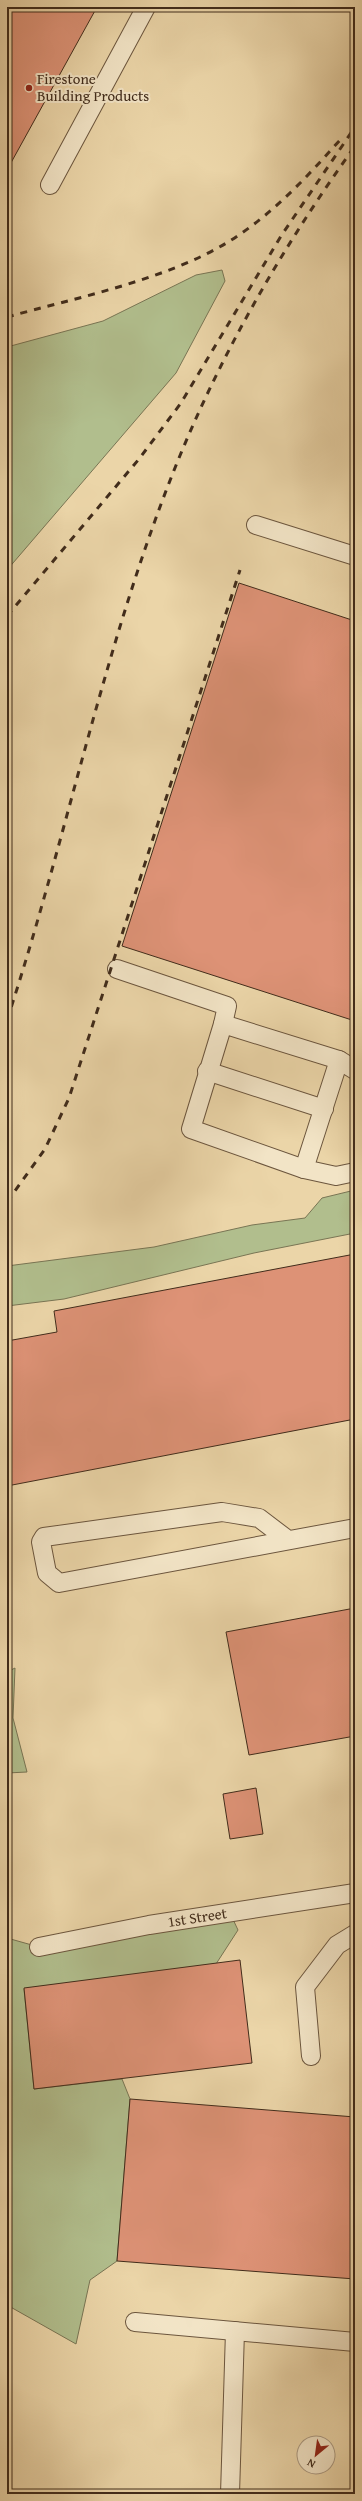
<svg xmlns="http://www.w3.org/2000/svg" width="362" height="2501" font-family="'Gentium Book Plus',serif">
<rect width="100%" height="100%" fill="#ebd5a8"/>
<filter id="stains"><feTurbulence type="fractalNoise" baseFrequency=".005" numOctaves="4"/><feColorMatrix values="0 0 0 0 .2 0 0 0 0 .09 0 0 0 0 .02 0 0 0 .5 -.17"/></filter>
<radialGradient id="worn" r=".72"><stop offset=".6" stop-color="#630" stop-opacity="0"/><stop offset="1" stop-color="#630" stop-opacity=".3"/></radialGradient>
<g fill="#b1be8d" stroke="#797554">
<path d="M222,270L225,281L176,373L7,570V347L103,321L196,275Z"/>
<path d="M355,1190V1233L254,1253L64,1299L7,1306V1266L154,1247L252,1225L305,1218L322,1198Z"/>
<path d="M15,1668L13,1718L27,1772L7,1773V1672Z"/>
<path d="M230,1913L238,1930L216,1964L24,1989L34,2089L122,2079L130,2099L117,2261L90,2280L76,2344L7,2305V1938L39,1947Z"/>
</g>
<g fill="#dd9276" stroke="#412c1b">
<path d="M7,7H97L7,170Z"/>
<path d="M239,583L355,621V1021L122,946Z"/>
<path d="M355,1254V1419L7,1486V1341L57,1332L54,1311Z"/>
<path d="M355,1608V1736L249,1755L226,1632Z"/>
<path d="M256,1788L263,1834L230,1839L223,1794Z"/>
<path d="M240,1960L252,2063L34,2089L24,1988Z"/>
<path d="M130,2099L355,2117V2279L117,2261Z"/>
</g>
<g fill="none" stroke-linecap="round" stroke-linejoin="round">
<g stroke="#6c563e" stroke-width="20">
<g id="minor">
<path d="M50,185L146,7"/>
<path d="M256,525L355,556"/>
<path d="M117,969L227,1006L223,1024"/>
<path d="M355,1070L339,1060L223,1024L191,1129L304,1169L336,1176L355,1172"/>
<path d="M207,1071L324,1109"/>
<path d="M304,1169L339,1060"/>
<path d="M288,1540L259,1518L222,1512L44,1537L41,1542L47,1573L59,1583L355,1528"/>
<path id="s1" d="M39,1947L149,1925L355,1893"/>
<path d="M311,2056L305,1987L337,1945L355,1934"/>
<path d="M135,2322L355,2342"/>
<path d="M230,2494L235,2331"/>
</g>
</g>
<use href="#minor" stroke="#f2e4c6" stroke-width="18"/>
<g stroke="#412c1b" stroke-width="3" stroke-dasharray="7 7" stroke-linecap="butt">
<path d="M7,317C76,298 168,279 228,242C272,215 306,178 340,140"/>
<path d="M7,616L139,459L181,403L281,236L355,127"/>
<path d="M7,1020C66,841 102,654 171,478C217,360 281,249 355,146"/>
<path d="M7,1202L45,1149L69,1098L240,570"/>
</g>
</g>
<circle fill="#8f2418" stroke="#f2e4c6" stroke-width="1.5" cx="29" cy="88" r="4"/>
<g text-anchor="middle" stroke-width="4" stroke-linejoin="round" paint-order="stroke">
<g font-size="15" fill="#412c1b" stroke="#f2e4c6" text-anchor="start">
<text x="37" y="84">Firestone<tspan x="37" dy="17">Building Products</tspan></text>
</g>
<g font-size="15" fill="#412c1b" stroke="#f2e4c6">
<text dy="5" stroke="none"><textPath href="#s1" startOffset="161">1st Street</textPath></text>
</g>
</g>
<rect width="362" height="2501" fill="none" stroke="#ebd5a8" stroke-width="24"/>
<rect x="8" y="8" width="346" height="2485" fill="none" stroke="#412c1b" stroke-width="2"/>
<rect x="12" y="12" width="338" height="2477" fill="none" stroke="#412c1b"/>
<g transform="translate(316 2455) rotate(209)"><circle r="19" fill="#f2e4c6" stroke="#ab9a82"/>
<path d="M0-3L7 15L0 10L-7 15Z" fill="#8f2418"/>
<text y="-6" font-size="11" font-weight="bold" text-anchor="middle" fill="#412c1b">N</text>
</g>
<rect width="100%" height="100%" filter="url(#stains)"/>
<rect width="100%" height="100%" fill="url(#worn)"/>
</svg>
